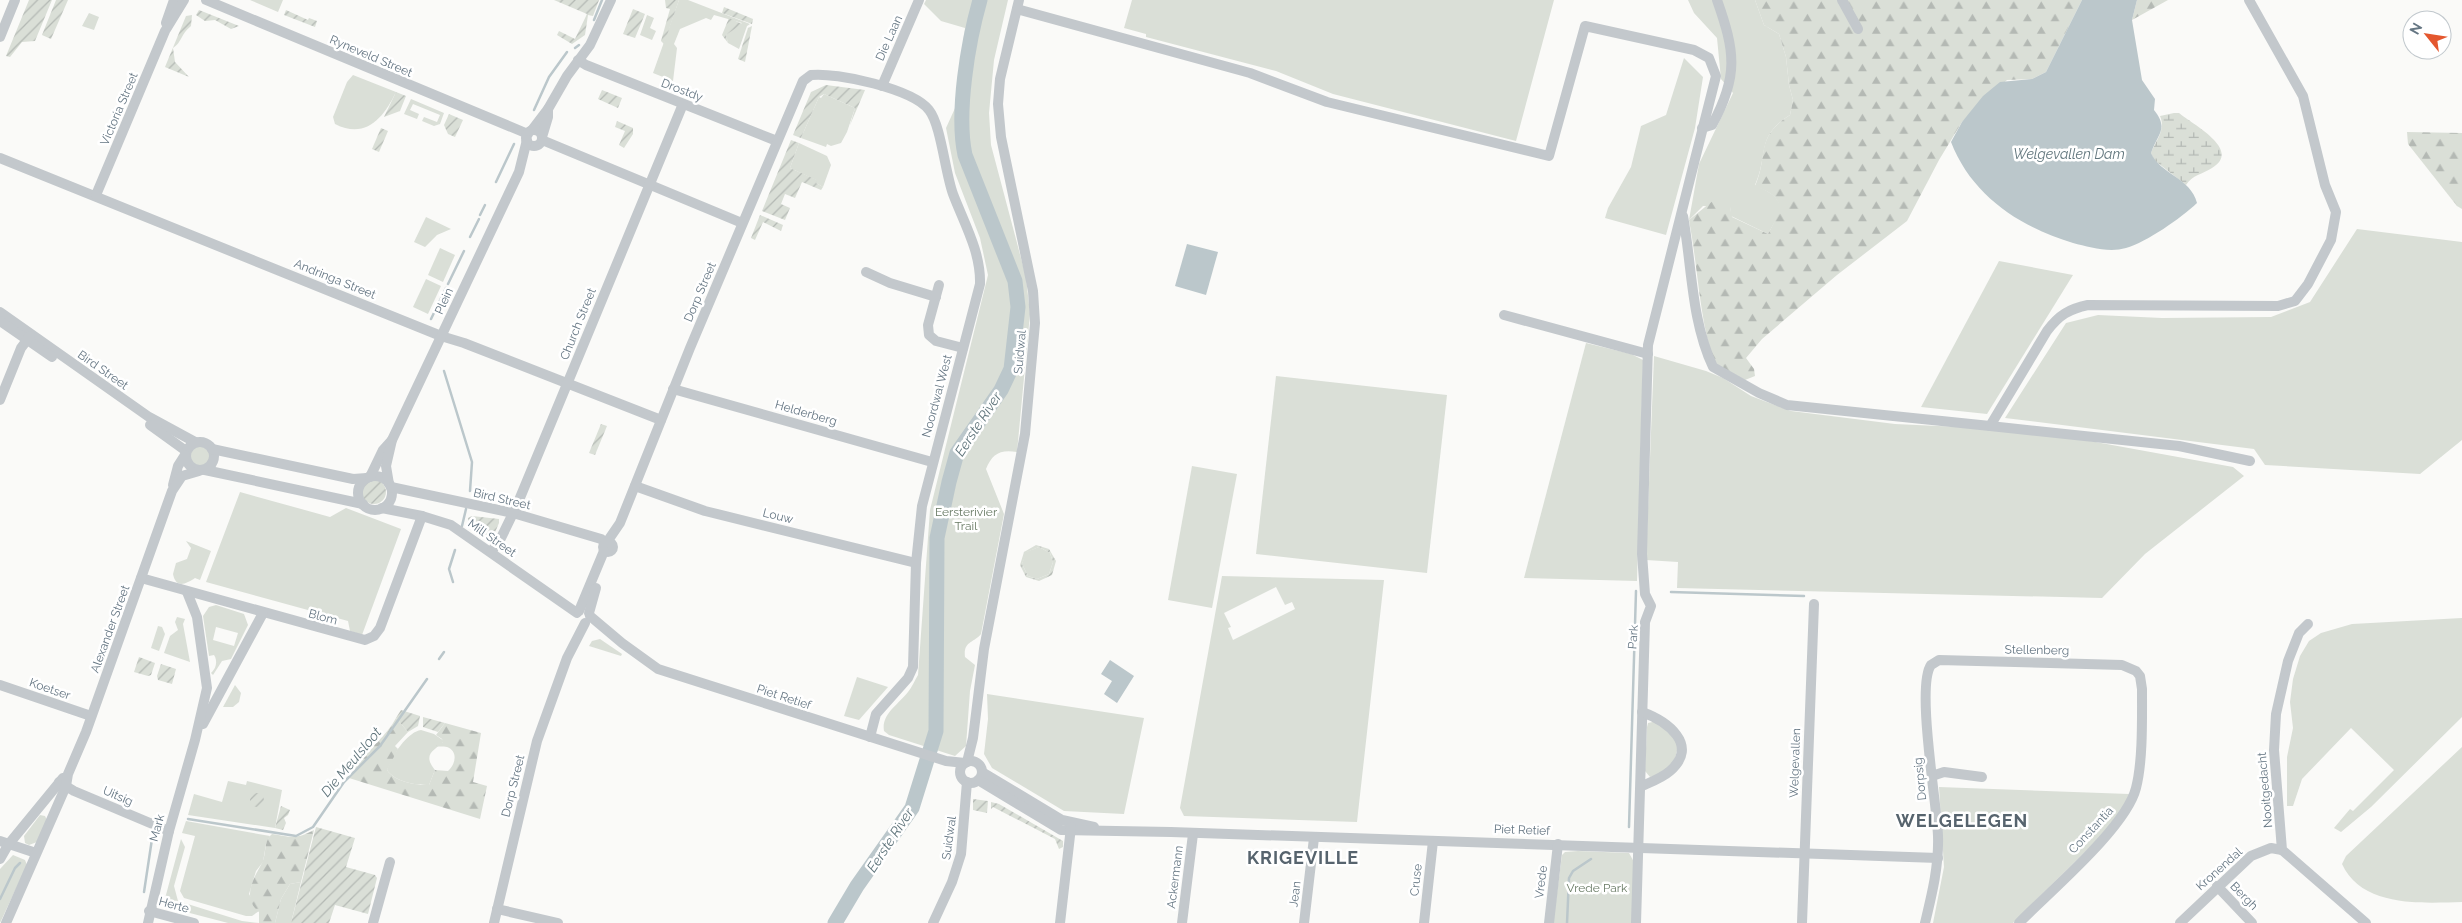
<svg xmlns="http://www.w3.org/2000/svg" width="2462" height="923" font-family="Raleway,sans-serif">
<defs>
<pattern id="forest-firs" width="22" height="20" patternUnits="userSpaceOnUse" patternTransform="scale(1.25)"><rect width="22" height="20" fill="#dadfd7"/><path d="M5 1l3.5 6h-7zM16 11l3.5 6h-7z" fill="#b4b9b4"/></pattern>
<pattern id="wetland-marsh" width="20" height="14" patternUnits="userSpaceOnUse" patternTransform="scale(1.25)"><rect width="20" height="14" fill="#dadfd7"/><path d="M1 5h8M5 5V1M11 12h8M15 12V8" fill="none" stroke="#b4b9b4"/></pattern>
<pattern id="garden-furrows" width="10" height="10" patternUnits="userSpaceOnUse" patternTransform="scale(1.25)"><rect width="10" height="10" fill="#dadfd7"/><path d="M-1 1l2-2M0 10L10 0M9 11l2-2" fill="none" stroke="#b4b9b4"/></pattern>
</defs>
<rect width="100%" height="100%" fill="#fafaf8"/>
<g fill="#dadfd7" fill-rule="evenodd">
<path d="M250,0H283L278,12Z"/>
<path d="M679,0H688L750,24L747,26L739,49L728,43L726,35L742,23L714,15L711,20L706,18L680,29L674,44L677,48L673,81L653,73Z"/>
<path d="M926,0H1008L994,60L989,113L991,145L1026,277L1030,314L1017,452C1000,449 992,454 986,469L1004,514L981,634C974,643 963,641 965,657L975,665L970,691L966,746L955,756L889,735L884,731C881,714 899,704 908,692C912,687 915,680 918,675L930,510L988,275L980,238L955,173L946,128L956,106L965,28L941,21L924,4Z"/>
<path d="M1132,0H1554L1516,141L1333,94L1276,71L1146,37V34L1124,28Z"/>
<path d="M1688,0H1755L1764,25L1779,34L1786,57L1789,85L1793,100L1790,115C1755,137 1769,154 1755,185C1769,193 1775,192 1782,209L1768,234L1731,216L1730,207L1703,206L1689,220L1699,164L1733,93L1721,79L1717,38L1694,13Z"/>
<path d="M89,13L99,17L94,30L82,26Z"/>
<path d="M647,15L654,18L650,28L656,31L652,40L640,35Z"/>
<path d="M1684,58L1703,77L1695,128L1666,235L1605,218L1608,208L1631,167L1641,126L1666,115Z"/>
<path d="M353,75L396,92C384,117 366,140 335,124L333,117L347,82Z"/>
<path d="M824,94L855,108L847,132L841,143L831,146L827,144L826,147L801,138L819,97L821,98Z"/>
<path d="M411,99L444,113L440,124L434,126L422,121L424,117L437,122L440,115L413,104L410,110L419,114L417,119L404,114Z"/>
<path d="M799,143L827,156L831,165L823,187L816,183V180L790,168Z"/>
<path d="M426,217L451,229L437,235L425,247L414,242Z"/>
<path d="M2357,229L2462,242V440L2420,474L2265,465L2254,449L2005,418L2066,323L2098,315L2162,318L2271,317L2310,302Z"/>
<path d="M440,248L455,255L443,282L428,275Z"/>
<path d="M1999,261L2073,275L1987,414L1921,407Z"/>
<path d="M426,279L441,286L428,314L413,307Z"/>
<path d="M1586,343L1631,354L1643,360L1637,581L1524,578Z"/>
<path d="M1654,356L1706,371L1723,378L1751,396L1791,411L1895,424L1960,427L2079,439L2233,467L2244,476L2145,554L2102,598L1677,588L1678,562L1646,560Z"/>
<path d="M1276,376L1447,395L1427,573L1256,554Z"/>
<circle cx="199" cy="457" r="11"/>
<path d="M1192,466L1237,474L1212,608L1168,600Z"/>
<path d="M240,492L330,517L346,508L401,529L362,635L350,631L348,621L206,582Z"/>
<path d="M186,541L211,551L200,580L195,578C186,584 176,589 173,574L176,563L187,559L191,548Z"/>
<path d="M1039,547L1050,553L1053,562L1049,574L1037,579L1028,576L1022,564L1026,552Z"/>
<path d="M1222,576L1384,580L1357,822L1184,816L1180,808ZM1276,587L1285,605L1292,602L1295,609L1233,640L1228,628L1231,627L1224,613Z"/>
<path d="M216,605L244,614L248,625L231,659L222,661L213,675L211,673C216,669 218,661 214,655L209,656L203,616L209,607ZM216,627L238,633L234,646L213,640Z"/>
<path d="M177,617L185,619L183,624L190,662L164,653L170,636L178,630L175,622Z"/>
<path d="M2462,618V717L2371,807L2341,832L2334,828L2350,809L2353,811L2394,770L2351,728L2302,779L2293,806H2287V757L2293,728L2290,702L2293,679L2300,656L2309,641L2321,633L2352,624Z"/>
<path d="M158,626L162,627L165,634L159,651L151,648Z"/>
<path d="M600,639L622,654L621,656L589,646L592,641Z"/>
<path d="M857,677L888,687L859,720L844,716Z"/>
<path d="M235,685L241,693L239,702L233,707H223Z"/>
<path d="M987,694L1144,718L1124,814L1064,811L992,768L984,754L988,719Z"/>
<path d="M1657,721L1666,727L1678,744C1676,762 1669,775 1650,777L1645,771L1647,727L1648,723Z"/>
<path d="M421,730L434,734L444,741C434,751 422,754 435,770L429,785C415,785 395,782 387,770C391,757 407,732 421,730Z"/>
<path d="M2462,747V902C2423,903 2362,908 2342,864L2346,856Z"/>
<path d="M228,781L246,785L247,781L282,790L275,828L188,815L194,794L222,802Z"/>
<path d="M1939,787L2129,794L2120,817L2013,923H1933L1944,867Z"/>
<path d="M40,815L45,816L47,820L37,842L29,845L25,843L24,836Z"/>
<path d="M186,821L270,836L266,844L263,862L256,871L249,894L259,911L252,916H246L184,898L180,891L195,836L182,833Z"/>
<path d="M181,839L185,847L174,886L178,901L242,921L259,923H228L163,906Z"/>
<path d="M1578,851L1629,853L1634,862L1633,923H1553L1562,855L1565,852Z"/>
<path d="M13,855L25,860L27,865L0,923V869Z"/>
<path d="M301,882L291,923H275L281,899L290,884Z"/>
</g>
<g fill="url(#forest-firs)">
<path d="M1755,0H2082L2046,72L2032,79L2007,80L1962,122L1939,160L1907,221L1837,275L1762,339L1746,358L1754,369L1755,376L1745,380L1714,363C1699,317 1698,267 1689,220L1715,199H1723L1730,207L1732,217L1768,234L1781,209C1775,192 1769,193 1755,186C1769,155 1754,138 1790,115L1793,100L1789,85L1786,57L1779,34L1764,25Z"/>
<path d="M2137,0H2168L2132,20Z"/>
<path d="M2407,132L2462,133V209L2457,206L2408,144Z"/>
<path d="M396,718L408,732L395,746L398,749L387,770C395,782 415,785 429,785L435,770L448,771C456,764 458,751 447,747C443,746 438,747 436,746L443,742L442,739L436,735L445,723L481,733L473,782L487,786L480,819L349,778C360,754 384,741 396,718Z"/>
<path d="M314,830L301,882L290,884L281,899L275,923H259V912C241,897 254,878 262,863C267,853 263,842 272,834C291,837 295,840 314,830Z"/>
</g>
<path fill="url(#wetland-marsh)" d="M2174,113H2179C2192,124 2243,150 2212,168C2203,174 2192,175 2186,185L2154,160L2151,153C2156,140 2166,130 2160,116Z"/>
<g fill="url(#garden-furrows)" fill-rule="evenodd">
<path d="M29,0H52L35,41L22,42L10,57L6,56Z"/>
<path d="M56,0H68L51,39L42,35Z"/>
<path d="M554,0H599L593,16L588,15L585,35L572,44L557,35L559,31L575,39L587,14Z"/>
<path d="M665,0H679L664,44L661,41L670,9L666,8Z"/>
<path d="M724,7L753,19L752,24L722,13Z"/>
<path d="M633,9L645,14L635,38L623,34Z"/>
<path d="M199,10L239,26L231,29L215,20L205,21L196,15Z"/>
<path d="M286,10L308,20L309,18L317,21L315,27L284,15Z"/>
<path d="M192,15L191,26C180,35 183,41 173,48L175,62L189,77L165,67L186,16Z"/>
<path d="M729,18L742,24L726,35L728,43L722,35Z"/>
<path d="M752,26L745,62L738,59L748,28Z"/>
<path d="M826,85L865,90L850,125L855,108L824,94L819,97L801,138L793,135L811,92Z"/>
<path d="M602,90L622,98L618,108L598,99Z"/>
<path d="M396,92L406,96L400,111L384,117Z"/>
<path d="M449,114L463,120L455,137L448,134L444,125Z"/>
<path d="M617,121L633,128V134L624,148L619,145L625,131L615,127Z"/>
<path d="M381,128L388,131L379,152L372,149Z"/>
<path d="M791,140L799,143L790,168L817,180L816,183L823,187L821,190L802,182L795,198L785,194L781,204L790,208L785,220L762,211Z"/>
<path d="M760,215L783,225L781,231L763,222L755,240L751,238Z"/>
<path d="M601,424L607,426L595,455L589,453Z"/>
<circle cx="374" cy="492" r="12"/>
<path d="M472,516L499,519V523L493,537L490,539L469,523L468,518Z"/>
<path d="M1036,545L1049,549L1056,561L1052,575L1039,581L1026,577L1020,565L1024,552ZM1039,547L1050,553L1053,562L1049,574L1037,579L1028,576L1022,564L1027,552Z"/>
<path d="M139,657L155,663L151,675L148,676L134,672Z"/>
<path d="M161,664L176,669L172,684L158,680L157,676Z"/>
<path d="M401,710L420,716L418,726L408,732L396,718Z"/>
<path d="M423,717L445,723L438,732L423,727Z"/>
<circle cx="257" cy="800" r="7"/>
<path d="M973,799L988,801L987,813L973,810Z"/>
<path d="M991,802L999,804L1063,841V847L1059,849L1055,839L993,807L991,809Z"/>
<path d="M281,806L290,810L288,815L284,818L286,823L283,830L275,828Z"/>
<path d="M316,827L355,838L346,867L375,875L377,878L368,914L335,905L329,923H291Z"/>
</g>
<g fill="#bbc7cb">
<path d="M2082,0H2137L2132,20L2142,80L2155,99L2154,110C2169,129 2158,133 2151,153C2160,174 2191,178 2197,203C2181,218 2147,242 2126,248C2109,253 2089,247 2073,243C2020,227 1972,196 1951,142L1962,122L1983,96L2000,82L2032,79L2046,72Z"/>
<path d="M1187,244L1218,252L1206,295L1175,286Z"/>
<path d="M1110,660L1134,676L1117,703L1104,694L1112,681L1101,674Z"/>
</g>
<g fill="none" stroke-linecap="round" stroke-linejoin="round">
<g stroke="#bbc7cb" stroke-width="2.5">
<path d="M594,20L602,0"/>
<path d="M575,48L579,45"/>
<path d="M534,110L549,77L567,52"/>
<path d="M496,182L514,144"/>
<path d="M480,215L485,205"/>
<path d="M470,237L479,219"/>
<path d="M448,284L464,251"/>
<path d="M431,319L446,288"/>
<path d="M444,371L472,462L470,491"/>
<path d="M462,526L466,509"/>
<path d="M453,582L449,569L455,550"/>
<path d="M1671,592L1804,596"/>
<path d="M439,659L444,652"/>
<path d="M188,819L296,836L313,827L344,782L380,746L427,679"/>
<path d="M1629,827L1636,591"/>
<path d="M144,892L152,839"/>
<path d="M0,899L15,868L20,863"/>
<path d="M1567,923L1569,878L1573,871L1591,859"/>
</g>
<path stroke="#bbc7cb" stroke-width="15" d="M835,923L857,886L912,808L936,731L937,538L949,482L957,453L1001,390L1011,369L1018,307L1015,281L965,155C956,113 968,42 980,0"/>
<g stroke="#c3c8cc" stroke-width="10">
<path d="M206,0L528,134"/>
<path d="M1842,0L1858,29"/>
<path d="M1017,9L1250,73L1327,102L1549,156L1585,26L1694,50L1709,58L1716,76L1648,345L1642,554L1645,594L1651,606L1645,622L1636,923"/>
<path d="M166,23L174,0"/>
<path d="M0,37L15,0"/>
<path d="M578,60L586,65L777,141"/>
<path d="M882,86L919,0"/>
<path d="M1702,128L1712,125C1739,76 1735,51 1717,0"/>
<path d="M532,130L548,109L567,76L590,45L611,0"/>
<circle cx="534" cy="138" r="8"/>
<path d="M542,137L548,117V109"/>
<path d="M542,140L742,223"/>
<path d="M0,158L441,336L464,343L661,420"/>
<path d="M96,195L165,31L184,0"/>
<path d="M1683,216C1692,266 1691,320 1713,367L1759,393L1787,405L1990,426L2047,331C2059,315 2069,309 2088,305L2278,306L2295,301L2308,284L2331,240L2336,212L2325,185L2303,96L2249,0"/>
<path d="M866,272L890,283L936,297"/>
<path d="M939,285L928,325L929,335L936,341L963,348"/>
<path d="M0,312L149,417L195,442"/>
<path d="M1504,315L1648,354"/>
<path d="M0,321L52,357"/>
<path d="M673,389L932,462"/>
<path d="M0,400L21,348L30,336"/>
<path d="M150,425L186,451"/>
<path d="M1990,426L2179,446L2250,461"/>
<circle cx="200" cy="456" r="14"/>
<path d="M212,449L353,479L367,478"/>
<path d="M205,470L363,504"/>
<circle cx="375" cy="493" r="17"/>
<path d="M370,477L383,450L392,440"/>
<path d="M389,484L386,466L392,440L519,172L527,140"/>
<path d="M173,485L178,466L185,455"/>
<path d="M635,486L705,511L916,563"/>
<path d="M391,487L513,513L601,539L606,543"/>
<path d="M382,508L422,516L451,525L577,613"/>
<path d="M607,542L620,523L690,348L803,81L811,75C837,72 913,89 929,110C941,125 945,172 953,194C964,223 981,252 980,284L922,506L916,563L913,667L908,678L876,714L870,737"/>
<circle cx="608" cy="547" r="5"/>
<path d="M491,552L501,538L517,505L683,104"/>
<path d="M141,578L365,640L374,636L380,628L422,516"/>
<path d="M579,611L604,551"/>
<path d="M589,613L596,588"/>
<path d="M590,616L622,643L658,669L946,761L965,763"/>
<path d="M2308,624L2299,633L2288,661L2276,714L2274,750L2282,850L2366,923"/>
<path d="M0,685L91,716"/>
<path d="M203,724L263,613"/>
<circle cx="971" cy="772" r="11"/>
<path d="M967,762L973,738L984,649L1025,434L1035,323L1033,291L1001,137L998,104L1000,79L1019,0"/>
<path d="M982,772L1062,820L1094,827"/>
<path d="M1932,776L1944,772L1982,777"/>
<path d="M978,780L1061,830L1171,832L1938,858"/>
<path d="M59,782L74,791L169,831"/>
<path d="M1642,786C1651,782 1662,778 1670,771C1700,745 1667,721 1642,712"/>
<path d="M0,841L36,853"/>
<path d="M0,859L8,845L63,778"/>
<path d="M2217,886L2252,923"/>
<path d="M497,909L558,923"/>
<path d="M149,911L194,923"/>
<path d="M6,923L66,786L68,774L86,732L172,491L182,476L199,471"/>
<path d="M148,923L169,831L195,740L207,688L197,617L187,592"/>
<path d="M373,923L390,862"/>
<path d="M494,923L537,741L567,658L585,623"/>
<path d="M933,923L952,882L961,854L967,782"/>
<path d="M1060,923L1071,827"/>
<path d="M1182,923L1193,834"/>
<path d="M1304,923L1314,838"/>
<path d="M1424,923L1433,841"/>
<path d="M1549,923L1558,844"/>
<path d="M1802,923L1814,604"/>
<path d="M1925,923C1932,894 1939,866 1938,836C1937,804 1916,686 1931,665L1939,660L2122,665L2136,671L2140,676L2142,689C2142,718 2143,761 2136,788C2126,828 2049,892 2019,923"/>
<path d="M2180,923L2251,856L2271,848L2282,850"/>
</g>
</g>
<g text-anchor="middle" stroke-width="5" stroke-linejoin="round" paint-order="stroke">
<g font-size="12" fill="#657683" stroke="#fff">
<text transform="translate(889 38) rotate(-66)" y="4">Die Laan</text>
<text transform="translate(371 56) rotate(23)" y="4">Ryneveld Street</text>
<text transform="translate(682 90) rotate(21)" y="4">Drostdy</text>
<text transform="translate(119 109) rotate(-67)" y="4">Victoria Street</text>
<text transform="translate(335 279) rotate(22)" y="4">Andringa Street</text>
<text transform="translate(700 292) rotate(-67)" y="4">Dorp Street</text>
<text transform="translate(444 301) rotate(-66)" y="4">Plein</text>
<text transform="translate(578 324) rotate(-68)" y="4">Church Street</text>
<text transform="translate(1020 352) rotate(-85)" y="4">Suidwal</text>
<text transform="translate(103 370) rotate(35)" y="4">Bird Street</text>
<text transform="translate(937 396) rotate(-75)" y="4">Noordwal West</text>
<text transform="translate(806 413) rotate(16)" y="4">Helderberg</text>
<text transform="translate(502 499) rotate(13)" y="4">Bird Street</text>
<text transform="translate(778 516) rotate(14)" y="4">Louw</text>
<text transform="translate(492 538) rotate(35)" y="4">Mill Street</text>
<text transform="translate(323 617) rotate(15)" y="4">Blom</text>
<text transform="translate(110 629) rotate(-70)" y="4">Alexander Street</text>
<text transform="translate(1633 637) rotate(-86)" y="4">Park</text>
<text transform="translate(2037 650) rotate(1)" y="4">Stellenberg</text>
<text transform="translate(50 689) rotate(19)" y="4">Koetser</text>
<text transform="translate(784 697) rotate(18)" y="4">Piet Retief</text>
<text transform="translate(1795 763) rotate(-88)" y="4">Welgevallen</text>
<text transform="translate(1920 779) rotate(-96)" y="4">Dorpsig</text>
<text transform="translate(513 786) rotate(-76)" y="4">Dorp Street</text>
<text transform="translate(2265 790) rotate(-95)" y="4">Nooitgedacht</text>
<text transform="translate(118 796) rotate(23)" y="4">Uitsig</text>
<text transform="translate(157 828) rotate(-75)" y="4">Mark</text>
<text transform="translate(1522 830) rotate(2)" y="4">Piet Retief</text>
<text transform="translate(2091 830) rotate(-47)" y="4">Constantia</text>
<text transform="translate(949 838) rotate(-82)" y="4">Suidwal</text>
<text transform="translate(2219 869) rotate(-42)" y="4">Kronendal</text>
<text transform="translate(1175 877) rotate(-83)" y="4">Ackermann</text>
<text transform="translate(1416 880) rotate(-84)" y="4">Cruse</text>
<text transform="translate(1541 882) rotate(-83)" y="4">Vrede</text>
<text transform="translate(1295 894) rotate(-83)" y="4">Jean</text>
<text transform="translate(2244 896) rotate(46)" y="4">Bergh</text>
<text transform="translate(174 905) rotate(15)" y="4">Herte</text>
</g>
<g font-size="12" fill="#687a64" stroke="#fff">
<text x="966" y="516">Eersterivier<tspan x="966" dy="14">Trail</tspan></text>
<text x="1597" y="892">Vrede Park</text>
</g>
<g font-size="14" font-style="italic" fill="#60757c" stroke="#fff">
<text x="2069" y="159">Welgevallen Dam</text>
<text transform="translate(978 424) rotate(-57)" y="5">Eerste River</text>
<text transform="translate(351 762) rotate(-50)" y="5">Die Meulsloot</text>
<text transform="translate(890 840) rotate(-57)" y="5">Eerste River</text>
</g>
<g font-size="18" font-weight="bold" letter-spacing="1" fill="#57646e" stroke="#fff">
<text x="1962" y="827">WELGELEGEN</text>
<text x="1303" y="864">KRIGEVILLE</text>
</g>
</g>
<g transform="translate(2427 35) rotate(300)"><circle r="24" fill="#ffffff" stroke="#c1c8cd"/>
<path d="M0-4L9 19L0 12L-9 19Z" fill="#e4572e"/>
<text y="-8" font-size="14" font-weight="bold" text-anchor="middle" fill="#657683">N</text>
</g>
</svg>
